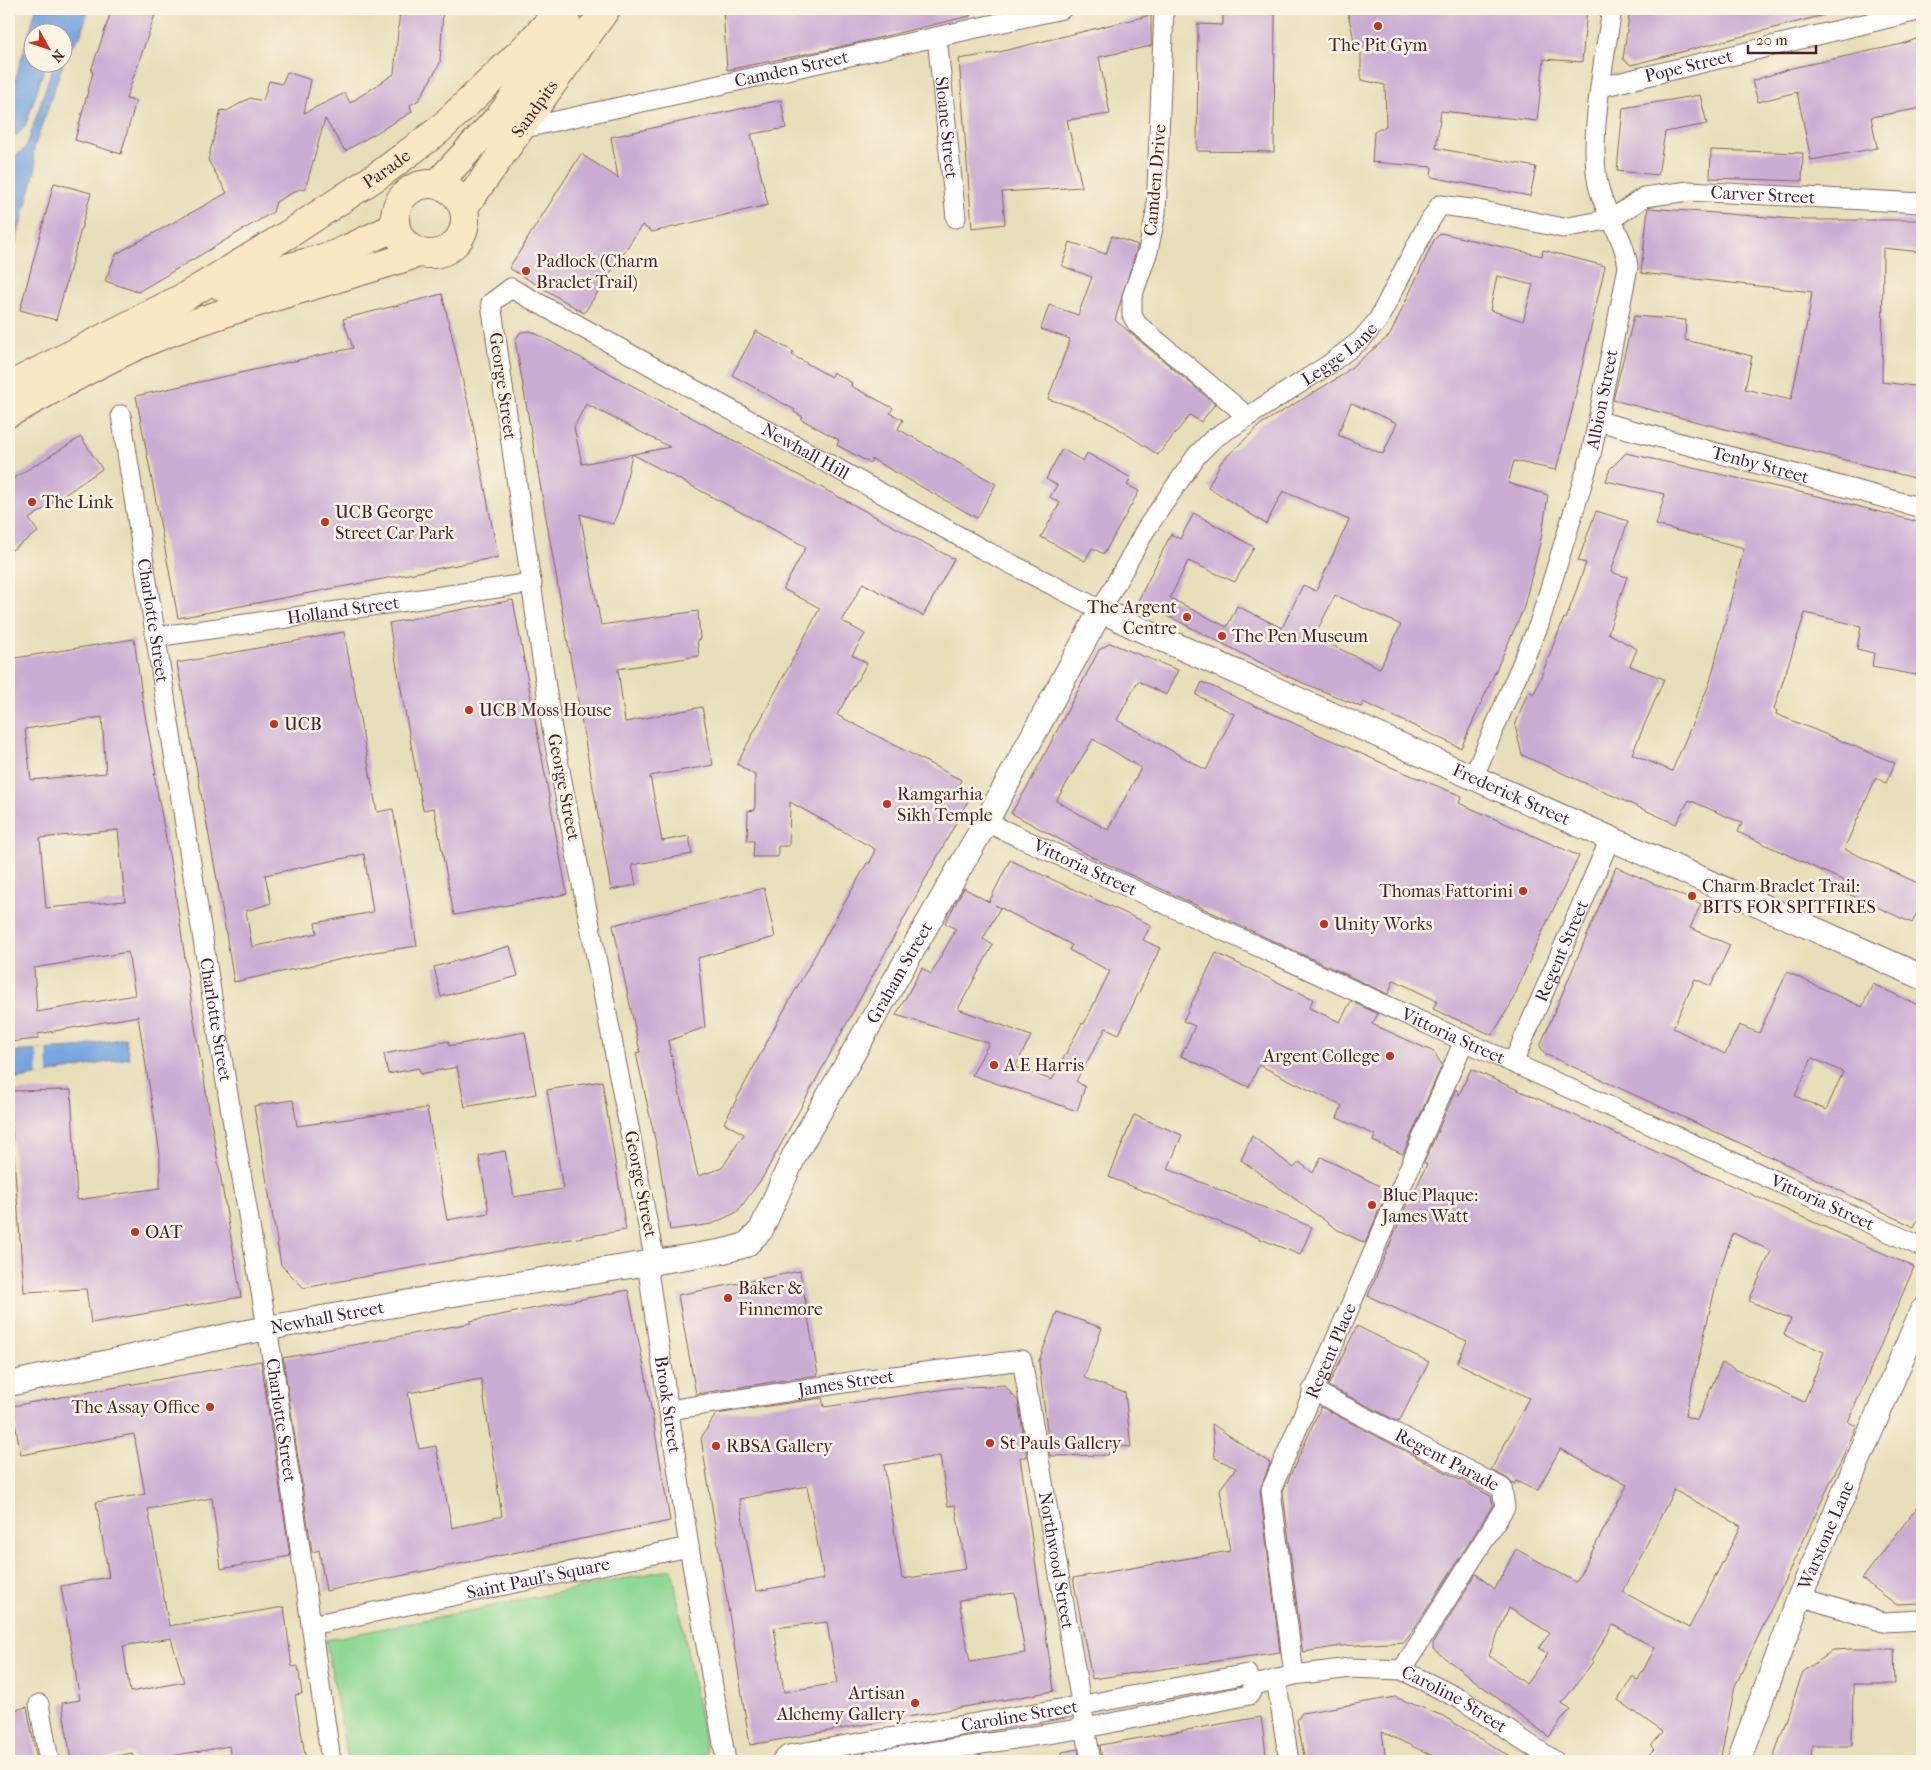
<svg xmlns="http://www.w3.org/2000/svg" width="1931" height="1770" font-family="'IM FELL French Canon',serif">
<rect width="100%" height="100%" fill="#fcf5e5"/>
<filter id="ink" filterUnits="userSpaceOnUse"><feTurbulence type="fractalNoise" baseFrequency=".02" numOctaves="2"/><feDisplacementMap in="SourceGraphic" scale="10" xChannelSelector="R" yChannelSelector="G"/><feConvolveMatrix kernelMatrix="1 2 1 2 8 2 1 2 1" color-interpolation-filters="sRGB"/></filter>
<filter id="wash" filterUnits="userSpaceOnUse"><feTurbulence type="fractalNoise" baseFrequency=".0096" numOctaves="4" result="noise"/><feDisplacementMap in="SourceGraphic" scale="20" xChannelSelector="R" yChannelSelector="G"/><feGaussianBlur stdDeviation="1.12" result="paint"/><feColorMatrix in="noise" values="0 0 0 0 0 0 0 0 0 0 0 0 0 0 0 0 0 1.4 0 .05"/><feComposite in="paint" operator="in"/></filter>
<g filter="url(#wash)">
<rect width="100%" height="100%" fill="#e8deb9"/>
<path fill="#8ed894" stroke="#6c7c60" d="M672,1569L708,1761H348L326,1640Z"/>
<g fill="#75a4df" stroke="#606285">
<path d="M36,9H89L80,37L66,51V55L36,142L33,155L36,167L16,242L9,253V154L12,159L25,149L27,145L54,63L62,62V32H32V62L46,63L25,127L16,136H9V101Z"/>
<path d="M125,1038L129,1058L9,1081V1052L74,1048Z"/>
</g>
<path fill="#e8deb9" d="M47,1049L48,1074L38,1076L37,1050Z"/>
<g id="blocks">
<g fill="#cbadd4" fill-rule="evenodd">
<path d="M112,9H157L126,99L136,101L121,154L75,140L93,72L91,71Z"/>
<path d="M400,9H443L440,63L419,100L410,105L412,112L345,151L325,119L305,190L299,189L276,202L273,212L138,292L105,281L116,254L227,193L208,160L221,110L227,111L250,98L263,101L269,81L282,84L287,72L311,80L304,113L345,93L350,103L394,74Z"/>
<path d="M723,9H969L970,16L835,48L727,70Z"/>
<path d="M1223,9H1275L1274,152L1197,151L1198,24L1223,25Z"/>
<path d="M1347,9H1587L1582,62L1544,59L1537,121L1441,111L1436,148L1536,167L1530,196L1431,177L1432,167L1372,162L1374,132L1386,126L1385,85L1361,80V53L1357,54Z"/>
<path d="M1630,9H1824V15L1631,65L1623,59Z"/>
<path d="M1151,15V46L1099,57L1110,114L1067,120L1082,187L1002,192L1005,224L972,228L959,59L995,53Z"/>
<path d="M1922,37V108L1871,117L1877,148L1811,160L1797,92L1758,102L1752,81L1792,68L1902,44Z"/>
<path d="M1700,95L1707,124L1665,132L1658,175L1617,171L1623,108Z"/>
<path d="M781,100L786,128L751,134L768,205L652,232L642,225L584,313L509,268L581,154L618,178L611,137Z"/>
<path d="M1711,150L1803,153L1802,181L1710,178Z"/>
<path d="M54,183L91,193L56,320L20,310Z"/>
<path d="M1648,208L1807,220H1922V252L1883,248L1882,382L1922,387V480L1613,400L1634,316L1686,320L1685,340L1752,356L1745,389L1791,400L1809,313L1812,292L1641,273Z"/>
<path d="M1441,233L1542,256L1543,250L1605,266L1570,419L1556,470L1514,461L1508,483L1548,495L1541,539L1523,610L1461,748L1363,702L1361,707L1289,677L1138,601L1171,534L1180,539L1194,513L1254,547L1235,582L1188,561L1170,598L1227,627L1237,606L1282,628L1303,585L1316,591L1349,520L1283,491L1266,524L1208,487L1221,462L1261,424L1341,376L1390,335L1434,240ZM1497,276L1533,285L1523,321L1490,310ZM1351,403L1397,423L1383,454L1338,435ZM1335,595L1401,625L1380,668L1314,637Z"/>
<path d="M1112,236L1138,245L1115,320L1215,404L1201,422L1190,415L1158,455L1113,425L1083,410L1048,399L1070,339L1041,329L1049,305L1078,315L1092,277L1062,266L1070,242L1106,254Z"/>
<path d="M442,294L472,420L498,557L178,618L136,396L353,348L343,319Z"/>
<path d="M531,331L954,559L923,616L863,583L842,621L865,634L852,655L867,663L837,715L961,780L956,790L970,797L763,1177L737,1212L712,1224L670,1230L658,1153L636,1053L640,1052L613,925L764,888L775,937L698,958L705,1027L668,1041L698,1176L722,1168L744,1134L724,1123L778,1021L867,863H870L875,849L790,802L789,846H778V857H753L754,841H747L748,811L755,810V775L737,764L820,608L783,589L806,547L632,454L621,504L613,524L580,514L601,625L698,611L700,639L697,640L699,656L618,669L625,722L702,707L713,765L650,776L662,841L689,836L692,854L632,865L636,885L611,890L515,340L521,332ZM586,404L670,447L582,464L574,427Z"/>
<path d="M756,331L794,352L792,355L831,377L833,372L852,383L851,386L893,408L890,413L903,420L898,429L996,484L977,518L879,463L872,459L870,463L837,445L839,440L801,419L803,417L794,412L795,410L732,375Z"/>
<path d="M81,437L102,469L29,519L38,532L9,552V481Z"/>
<path d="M1062,449L1083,461L1087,453L1131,478L1127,485L1139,491L1104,554L1092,548L1085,561L1041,537L1060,503L1050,497L1057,485L1046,479Z"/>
<path d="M1626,453L1826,498L1922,523V676L1872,667L1874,653L1857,649L1861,626L1805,613L1774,709L1777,711L1776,714L1895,763L1886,783L1876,778L1844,849L1922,885V902L1912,923L1840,890L1844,881L1738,832L1742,823L1689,800L1676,824L1522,755L1515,726L1528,691L1534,694L1564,618L1566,619L1586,563L1578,561L1596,511L1628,521L1611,572L1627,577L1608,633L1637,649L1630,666L1664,679L1632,754L1672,771L1710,682L1744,548L1656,525L1665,494L1606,481L1610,469Z"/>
<path d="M513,600L567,894L454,915L434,808L423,810L389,623Z"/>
<path d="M344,632L377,812L393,809L417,946L375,952L234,982L218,885L177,663ZM364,854L373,912L315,923L317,933L252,947L246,911L271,903L265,875Z"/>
<path d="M134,639L144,710L156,774H154L173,876L195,1027L241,1297L91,1323L86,1289L24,1292L9,1091L71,1090L77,1200L160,1188V1154L138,1016L38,1034V1039L9,1042V659ZM102,717L106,773L31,780L25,729ZM118,830L125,901L46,908L40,838ZM128,952L135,995L37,1012L34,968Z"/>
<path d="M1110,643L1178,670L1166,695L1138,681L1117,720L1206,770L1234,714L1196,695L1202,682L1393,768L1462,796L1459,803L1579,856L1536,945L1511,1004L1492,1035L1433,1009L1437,1001L1394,980L1388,994L1092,857L1011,813L1028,786L1099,650ZM1093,739L1141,768L1108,830L1056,801Z"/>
<path d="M1010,860L1151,925L1143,940L1160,948L1119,1034L1106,1028L1076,1081L1085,1087L1077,1111L972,1075L989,1043L896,1015L922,968L931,974L956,929L945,923L964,888L989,902ZM995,905L1072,945L1069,950L1110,971L1084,1024L1082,1023L1052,1080L1015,1067L1031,1036L958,1009L993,945L983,939L1000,908Z"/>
<path d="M1616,867L1701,904L1690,928L1730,945L1711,986L1695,979L1673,1028L1725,1054L1739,1025L1759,1033L1787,972L1862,1007L1873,984L1922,1007V1211L1914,1227L1790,1166L1545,1054L1540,1046ZM1812,1058L1843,1072L1826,1110L1795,1096Z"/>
<path d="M510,946L518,976L441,997L434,967Z"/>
<path d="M1216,953L1313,999L1309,1008L1340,1022L1351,1001L1378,1014L1372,1024L1434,1052L1442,1065L1403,1154L1373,1141L1375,1135L1337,1118L1342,1106L1259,1065L1249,1087L1181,1056L1195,1026L1183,1021Z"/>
<path d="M525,1032L536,1094L465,1107L457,1067L420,1074L419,1068L388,1074L384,1054L449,1041V1046Z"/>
<path d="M1471,1069L1914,1267L1848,1422L1857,1426L1735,1686L1720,1761H1643L1654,1749L1651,1746L1663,1732L1618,1700L1633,1676L1638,1680L1655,1648L1613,1625L1591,1661L1593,1662L1562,1703L1570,1709L1549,1737L1433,1649V1643L1476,1574L1495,1589L1516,1549L1576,1582L1627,1485L1560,1449L1537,1491L1516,1481L1514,1485L1507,1478L1491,1470L1529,1398L1457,1363L1467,1341L1368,1296L1408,1201L1410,1202L1427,1164L1424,1163L1456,1089L1459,1095ZM1733,1233L1771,1251L1749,1301L1791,1319L1784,1335L1824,1352L1804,1402L1722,1363L1697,1420L1685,1416L1719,1272ZM1674,1490L1741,1526L1689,1628L1623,1592ZM1509,1608L1550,1633L1539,1648L1548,1654L1526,1684L1489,1655Z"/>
<path d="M602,1081L626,1230L522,1247L304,1288L281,1265L254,1106L293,1100L297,1126L427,1108L447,1220L489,1213L479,1156L505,1151L514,1197L563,1189L547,1090Z"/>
<path d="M1134,1115L1182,1135L1168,1169L1312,1227L1300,1255L1109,1177Z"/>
<path d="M1252,1136L1294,1168L1299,1162L1313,1173L1321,1157L1388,1190L1365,1243L1338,1230L1241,1160Z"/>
<path d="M800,1271L818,1375L696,1394L678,1295Z"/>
<path d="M628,1290L645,1372L670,1521L326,1591L319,1550L312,1552L283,1358L471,1323L470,1321ZM481,1379L502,1516L452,1528L436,1446L419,1449L408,1393Z"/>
<path d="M1057,1312L1102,1328L1084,1378L1125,1393L1131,1447L1110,1445L1108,1455L1050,1456L1039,1361Z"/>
<path d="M1357,1326L1429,1362L1399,1422L1328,1386Z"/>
<path d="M261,1361L290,1556L221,1569L212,1498L148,1509L169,1626L284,1607L292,1667L298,1666L302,1694L295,1695L306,1761H231L229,1746L166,1757L167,1761H134L132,1753L90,1761H71L62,1703L80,1700L61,1586L109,1577L96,1502L145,1494L134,1434L21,1455L12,1406ZM171,1638L184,1682L130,1692L123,1646Z"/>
<path d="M1004,1385L1018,1401L1027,1457H1020L1054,1691L750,1745L701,1438L716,1414L822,1398L824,1407L953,1388ZM940,1456L948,1506L955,1505L966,1569L902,1579L884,1465ZM807,1486L824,1579L756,1591L739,1499ZM1015,1593L1025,1653L970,1662L959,1600ZM827,1622L837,1683L784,1692L774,1628Z"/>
<path d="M1321,1407L1491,1496L1493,1505L1420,1620L1404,1642L1341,1646L1304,1652L1302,1648L1283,1492Z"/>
<path d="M1212,1424L1270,1463L1260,1491L1280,1652L1092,1679L1073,1578L1230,1551L1220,1489L1236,1468L1215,1458Z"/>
<path d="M1922,1501V1604L1897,1605L1862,1579Z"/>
<path d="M1853,1649H1894L1895,1684H1853L1852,1746H1812L1811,1761H1772L1803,1672L1833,1650Z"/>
<path d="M1395,1697L1443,1716L1517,1761H1444L1382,1732L1386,1761H1305L1297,1720L1302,1713Z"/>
<path d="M27,1707L37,1761H9V1711Z"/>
<path d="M1261,1717L1267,1761H1102L1100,1745Z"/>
<path d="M1078,1749L1080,1761H1063L1062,1752Z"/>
</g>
</g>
</g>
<g filter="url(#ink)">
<use href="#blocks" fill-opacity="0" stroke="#81625d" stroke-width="1"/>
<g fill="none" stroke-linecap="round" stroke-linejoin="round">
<g stroke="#81625d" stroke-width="21">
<g id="minor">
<path d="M1164,9L1156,213L1148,251L1132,297V315L1137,324L1247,416"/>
<path id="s1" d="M937,37L956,218"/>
<path id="s2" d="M1601,87L1922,10"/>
<path id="s3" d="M520,129L1062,9"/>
<path id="s4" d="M121,415L214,1010L274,1370L331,1761"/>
<path id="s5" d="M1598,421L1922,508"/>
<path id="s6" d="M155,637L532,583"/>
<path id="s7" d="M1473,778L1539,624L1591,455L1628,267C1625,239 1608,219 1600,192C1586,148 1605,56 1612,9"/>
<path id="s8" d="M986,822L1464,1041L1922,1247"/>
<path id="s9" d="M1513,1063L1610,839"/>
<path id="s10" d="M655,1262L552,729L491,303L511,288L982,549L1101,610L1146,529L1197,455L1213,439L1328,365L1361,340L1378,320L1425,229L1440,205L1478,210L1563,228L1612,219L1644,197L1689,191L1922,203"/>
<path id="s11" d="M647,1264L689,1547L726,1761"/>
<path id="s12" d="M1312,1390L1502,1488L1505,1507L1402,1670"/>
<path id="s13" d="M669,1410L869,1379L1022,1360L1091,1761"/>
<path d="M1800,1596L1883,1622L1922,1620"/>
<path id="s14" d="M311,1625L689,1547"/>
<path id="s15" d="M1294,1675L1271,1490L1464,1041"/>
<path d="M1276,1679L1289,1761"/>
<path d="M39,1704L49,1761"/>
<path id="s16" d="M781,1761L788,1755L1083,1705L1247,1674L1255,1685"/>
<path id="s17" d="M871,1761L1086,1728L1249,1695L1255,1685L1294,1675L1350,1668L1402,1670L1462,1700L1555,1761"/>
</g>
</g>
<g stroke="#81625d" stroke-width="26">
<g id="tertiary">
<path id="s18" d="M9,1384L236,1334L448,1295L724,1251L746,1245L761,1230L794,1156L986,822L1101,610L1135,627L1922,977"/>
<path id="s19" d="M1739,1761L1800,1596L1922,1311"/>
</g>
</g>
<g stroke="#81625d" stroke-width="30">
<g id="secondary">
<circle cx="430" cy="219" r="35"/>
<path d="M437,184L501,115L567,25"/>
<path id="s20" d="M464,207L606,9"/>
<path d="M221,286L334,255L395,227"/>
<path id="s21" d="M9,386L186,296L292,232L383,172L439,130L526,47L561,9"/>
<path d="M9,413C60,386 111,355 165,334C248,302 334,281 419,253"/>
</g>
</g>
<use href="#minor" stroke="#fff" stroke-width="19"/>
<use href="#tertiary" stroke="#fff" stroke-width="24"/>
<use href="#secondary" stroke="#fae7c3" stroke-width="28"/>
</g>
</g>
<g fill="#c8321e" stroke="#fcf5e5" stroke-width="2">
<circle cx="1378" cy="26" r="5"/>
<circle cx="526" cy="271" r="5"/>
<circle cx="32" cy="502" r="5"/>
<circle cx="325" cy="522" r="5"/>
<circle cx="1187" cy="617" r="5"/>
<circle cx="1222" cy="636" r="5"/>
<circle cx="469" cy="710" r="5"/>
<circle cx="274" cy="724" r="5"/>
<circle cx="887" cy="804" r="5"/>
<circle cx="1523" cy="891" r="5"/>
<circle cx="1692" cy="896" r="5"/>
<circle cx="1324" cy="924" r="5"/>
<circle cx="1390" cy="1056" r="5"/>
<circle cx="994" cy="1065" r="5"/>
<circle cx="1372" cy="1205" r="5"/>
<circle cx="135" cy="1232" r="5"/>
<circle cx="728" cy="1298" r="5"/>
<circle cx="210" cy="1407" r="5"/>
<circle cx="990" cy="1443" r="5"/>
<circle cx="716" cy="1446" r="5"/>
<circle cx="915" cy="1703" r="5"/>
</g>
<g text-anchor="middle" stroke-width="5" stroke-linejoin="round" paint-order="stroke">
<g font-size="18" fill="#4a1f2b" stroke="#fcf5e5" text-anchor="start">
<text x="1378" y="51" text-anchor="middle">The Pit Gym</text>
<text x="536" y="267">Padlock (Charm<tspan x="536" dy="21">Braclet Trail)</tspan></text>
<text x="42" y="508">The Link</text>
<text x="335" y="518">UCB George<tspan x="335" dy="21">Street Car Park</tspan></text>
<text x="1177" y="613" text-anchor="end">The Argent<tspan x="1177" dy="21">Centre</tspan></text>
<text x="1232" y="642">The Pen Museum</text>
<text x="479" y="716">UCB Moss House</text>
<text x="284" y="730">UCB</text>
<text x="897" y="800">Ramgarhia<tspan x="897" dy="21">Sikh Temple</tspan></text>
<text x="1702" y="892">Charm Braclet Trail:<tspan x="1702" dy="21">BITS FOR SPITFIRES</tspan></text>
<text x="1513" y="897" text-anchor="end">Thomas Fattorini</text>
<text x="1334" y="930">Unity Works</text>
<text x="1380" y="1062" text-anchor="end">Argent College</text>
<text x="1004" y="1071">A E Harris</text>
<text x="1382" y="1201">Blue Plaque:<tspan x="1382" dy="21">James Watt</tspan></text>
<text x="145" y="1238">OAT</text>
<text x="738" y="1294">Baker &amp;<tspan x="738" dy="21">Finnemore</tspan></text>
<text x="200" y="1413" text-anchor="end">The Assay Office</text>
<text x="1000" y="1449">St Pauls Gallery</text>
<text x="726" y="1452">RBSA Gallery</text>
<text x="905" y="1699" text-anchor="end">Artisan<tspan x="905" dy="21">Alchemy Gallery</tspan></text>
</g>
<g font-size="18" fill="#4a1f2b" stroke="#fcf5e5">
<text dy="6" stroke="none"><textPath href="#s2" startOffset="90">Pope Street</textPath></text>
<text dy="6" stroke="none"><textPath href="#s3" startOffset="278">Camden Street</textPath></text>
<text dy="6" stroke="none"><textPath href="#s20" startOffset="121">Sandpits</textPath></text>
<text dy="6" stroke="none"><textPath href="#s1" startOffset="91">Sloane Street</textPath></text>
<text dy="6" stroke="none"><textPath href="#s21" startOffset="436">Parade</textPath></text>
<text transform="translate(1155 180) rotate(-85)" y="6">Camden Drive</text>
<text dy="6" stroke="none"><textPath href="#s10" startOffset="2544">Carver Street</textPath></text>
<text dy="6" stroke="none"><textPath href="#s10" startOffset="2028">Legge Lane</textPath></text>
<text transform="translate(503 386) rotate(82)" y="6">George Street</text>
<text dy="6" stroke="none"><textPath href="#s7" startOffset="401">Albion Street</textPath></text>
<text dy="6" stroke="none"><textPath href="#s10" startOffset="1335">Newhall Hill</textPath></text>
<text dy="6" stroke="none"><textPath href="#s5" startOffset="168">Tenby Street</textPath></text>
<text dy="6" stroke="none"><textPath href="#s6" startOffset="190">Holland Street</textPath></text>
<text dy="6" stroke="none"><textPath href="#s4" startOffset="208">Charlotte Street</textPath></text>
<text transform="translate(564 787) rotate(79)" y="6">George Street</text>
<text dy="6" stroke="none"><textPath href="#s18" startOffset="1929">Frederick Street</textPath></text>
<text dy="6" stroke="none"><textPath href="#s8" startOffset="109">Vittoria Street</textPath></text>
<text dy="6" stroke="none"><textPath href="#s9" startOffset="122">Regent Street</textPath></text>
<text dy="6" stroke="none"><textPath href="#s18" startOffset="1064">Graham Street</textPath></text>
<text dy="6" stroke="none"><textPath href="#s4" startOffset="612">Charlotte Street</textPath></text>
<text dy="6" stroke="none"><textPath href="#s8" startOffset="514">Vittoria Street</textPath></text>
<text transform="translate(641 1184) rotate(79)" y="6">George Street</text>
<text dy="6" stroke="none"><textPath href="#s8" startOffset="919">Vittoria Street</textPath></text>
<text dy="6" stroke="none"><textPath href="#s18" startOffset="325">Newhall Street</textPath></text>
<text dy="6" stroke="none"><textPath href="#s15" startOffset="338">Regent Place</textPath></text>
<text dy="6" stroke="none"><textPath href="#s13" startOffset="179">James Street</textPath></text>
<text dy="6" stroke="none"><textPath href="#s11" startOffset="142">Brook Street</textPath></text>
<text dy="6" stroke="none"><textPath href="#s4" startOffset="1018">Charlotte Street</textPath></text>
<text dy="6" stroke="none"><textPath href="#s12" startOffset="152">Regent Parade</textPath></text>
<text dy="6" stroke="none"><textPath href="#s19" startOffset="242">Warstone Lane</textPath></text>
<text dy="6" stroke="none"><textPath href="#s13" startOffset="560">Northwood Street</textPath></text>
<text dy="6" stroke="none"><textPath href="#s14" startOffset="232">Saint Paul's Square</textPath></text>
<text dy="6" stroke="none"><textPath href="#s17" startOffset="604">Caroline Street</textPath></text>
<text dy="6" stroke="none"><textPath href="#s16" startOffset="244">Caroline Street</textPath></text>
</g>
</g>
<rect width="1931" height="1770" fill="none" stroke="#fcf5e5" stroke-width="30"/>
<g transform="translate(48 48) rotate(130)"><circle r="24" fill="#fcf5e5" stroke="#b59f9b"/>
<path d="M0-4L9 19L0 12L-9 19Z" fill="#c8321e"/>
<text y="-8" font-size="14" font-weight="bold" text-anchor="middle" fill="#4a1f2b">N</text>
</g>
<path d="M1748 45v8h68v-8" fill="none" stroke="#4a1f2b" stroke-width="2.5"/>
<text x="1756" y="45" font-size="15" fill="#4a1f2b" stroke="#fcf5e5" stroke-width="4" paint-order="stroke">20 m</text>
</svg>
